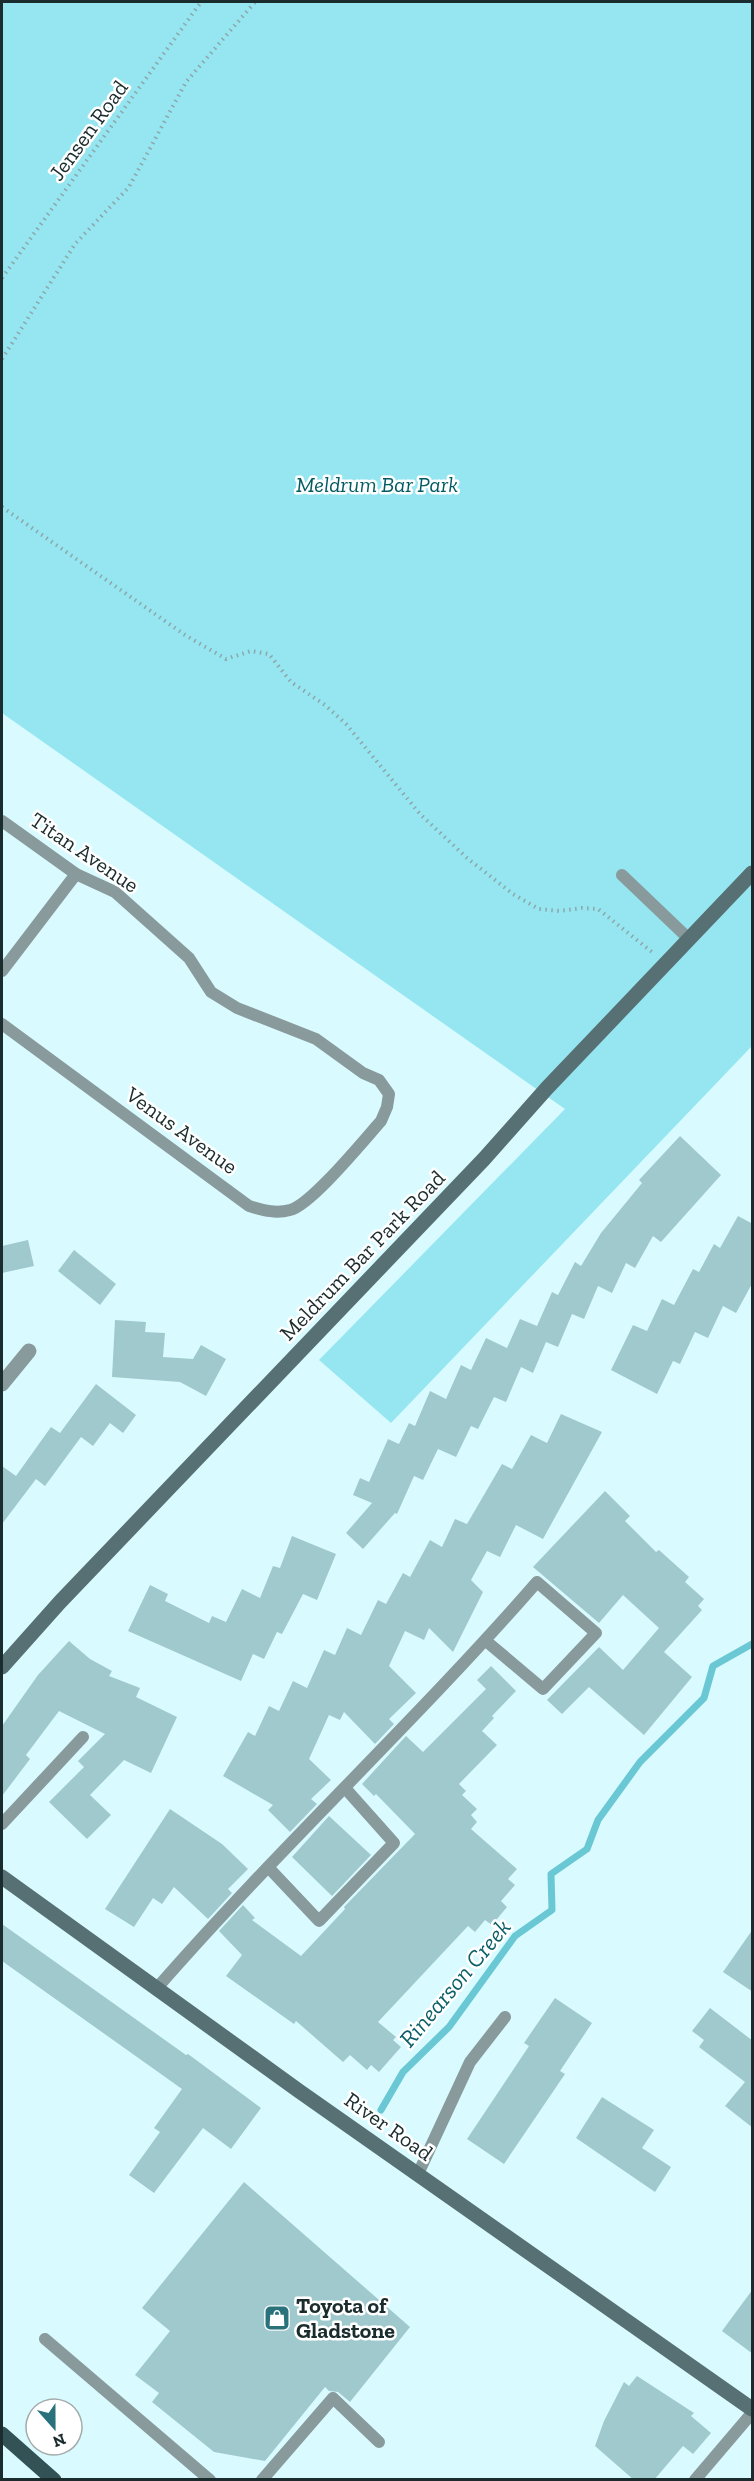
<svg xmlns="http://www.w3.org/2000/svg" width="754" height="2481" font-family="'Zilla Slab',serif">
<rect width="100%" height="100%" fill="#d9fbff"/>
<path fill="#95e6f1" d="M2,2H752V1046L391,1423L319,1360L565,1109L2,713Z"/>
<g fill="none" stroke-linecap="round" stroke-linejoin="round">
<path stroke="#69c8d4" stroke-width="7" d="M381,2110L403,2072L449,2027L515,1936L552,1910L551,1874L587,1849L598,1820L640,1762L704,1698L713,1666L752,1644"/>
</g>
<g fill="#a0c9ce">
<path d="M680,1136L721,1175L661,1242L653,1236L635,1268L626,1263L612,1293L598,1286L584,1319L572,1314L558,1347L546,1342L533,1373L521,1367L506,1402L494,1397L478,1429L471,1426L456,1457L438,1449L423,1480L414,1476L397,1514L395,1513L363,1549L346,1533L372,1503L353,1495L360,1478L369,1482L388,1439L399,1444L409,1423L415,1426L430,1391L446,1399L461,1365L471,1370L486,1338L507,1348L520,1319L537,1326L552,1292L558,1295L575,1262L581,1266L601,1233L642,1183L639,1180Z"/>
<path d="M738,1216L753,1224V1282L736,1313L723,1306L708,1338L695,1332L680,1364L673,1361L657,1394L611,1370L633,1325L647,1331L662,1299L674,1305L693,1269L699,1272L714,1244L720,1248Z"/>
<path d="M28,1240L34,1266L2,1273V1246Z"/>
<path d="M74,1250L116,1284L100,1305L58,1271Z"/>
<path d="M115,1320L146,1322L145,1332L165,1333L163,1357L193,1359L201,1345L226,1359L206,1396L180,1382L112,1377Z"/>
<path d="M96,1384L136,1415L123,1433L110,1423L93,1446L81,1437L45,1486L36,1479L2,1524V1466L16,1476L51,1427L60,1433Z"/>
<path d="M561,1414L602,1432L543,1539L516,1525L500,1557L487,1551L471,1580L483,1592L453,1652L429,1628L424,1640L405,1631L389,1666L416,1693L389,1719L394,1724L375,1744L344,1712L340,1720L329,1715L309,1759L331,1780L311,1799L317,1804L290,1832L268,1810L273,1805L223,1776L248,1732L255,1736L269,1706L279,1711L293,1681L307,1688L324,1650L335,1655L347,1628L361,1635L378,1600L386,1604L403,1573L410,1577L430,1540L442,1547L455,1519L467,1524L502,1464L512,1469L531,1435L547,1443Z"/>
<path d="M605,1491L630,1516L625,1521L656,1552L659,1550L689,1577L685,1582L704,1599L698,1606L702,1610L664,1652L692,1677L644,1735L589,1687L562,1714L547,1700L599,1647L623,1670L659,1628L623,1595L599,1623L533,1567Z"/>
<path d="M292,1536L336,1554L317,1600L303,1594L282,1634L277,1632L264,1659L253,1654L241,1681L128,1631L150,1585L168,1594L165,1601L209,1623L212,1616L226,1622L242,1589L260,1598L273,1566L280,1568Z"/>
<path d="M69,1641L90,1659L112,1671L109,1676L140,1688L136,1697L177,1717L151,1773L124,1760L90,1795L111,1815L87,1839L49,1802L84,1767L78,1761L105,1734L59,1711L26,1755L30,1759L2,1796V1726L38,1675Z"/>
<path d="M491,1666L516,1691L492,1716L494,1718L482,1731L497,1745L459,1784L466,1791L462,1795L477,1809L471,1815L477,1822L471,1829L517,1869L508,1879L515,1885L501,1901L507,1907L492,1925L485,1920L475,1932L468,1926L378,2022L396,2037L393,2040L401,2047L379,2072L371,2065L367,2070L350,2055L343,2062L296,2021L294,2024L226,1976L242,1955L219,1931L243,1905L255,1918L252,1920L301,1956L345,1909L344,1907L415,1834L376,1794L374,1796L362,1784L406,1736L423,1752L486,1689L477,1680Z"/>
<path d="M170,1809L222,1844L248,1869L228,1889L232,1893L208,1919L174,1887L162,1904L153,1898L134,1927L105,1909Z"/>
<path d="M329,1816L371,1855L332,1896L292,1857Z"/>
<path d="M2,1924L186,2055L188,2054L261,2108L231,2149L203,2128L154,2193L129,2175L160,2132L154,2128L182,2089L2,1961Z"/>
<path d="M753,1929V1992L723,1972Z"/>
<path d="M555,1998L592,2023L560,2071L565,2074L504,2164L467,2139L529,2046L524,2043Z"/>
<path d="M710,2008L753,2041V2128L725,2106L745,2082L699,2047L704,2040L692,2031Z"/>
<path d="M602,2097L654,2130L642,2148L671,2167L655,2192L576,2138Z"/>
<path d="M244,2182L410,2327L350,2402L338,2392L329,2391L325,2387L265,2461L214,2452L152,2402L159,2393L135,2375L170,2331L142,2308Z"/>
<path d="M753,2289V2354L722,2331Z"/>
<path d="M637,2376L694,2413L691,2416L711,2433L693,2454L683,2446L654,2480H634L595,2446L604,2421L624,2382L629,2386Z"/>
</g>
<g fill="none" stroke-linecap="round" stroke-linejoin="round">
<g stroke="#8ca7aa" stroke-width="4" stroke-dasharray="1.5 4.5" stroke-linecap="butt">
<path d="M2,278L201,2"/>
<path d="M2,359L75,244L129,187L186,82L255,2"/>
<path d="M2,507L185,635L226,659L251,651L269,654L291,682L325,705L346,724L420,814L467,858L513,894L539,909L559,911L582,908L598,909L652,952"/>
</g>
<g stroke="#899a9c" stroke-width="12">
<path d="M2,821L76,874L115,892L189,958L211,992L237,1008L316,1039L363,1073L379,1080L389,1094L387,1107L381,1121C364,1140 311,1205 290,1210C275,1214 263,1210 249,1206L2,1024"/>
<path d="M622,875L689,939"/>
<path d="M2,971L76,874"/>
<path d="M2,1824L83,1737"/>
<path d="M268,1867L319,1921L394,1843L345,1788"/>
<path d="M157,1988C279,1848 416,1721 537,1582L596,1633L543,1689L486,1641"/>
<path d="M418,2174L470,2062L505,2017"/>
<path d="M45,2339L210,2480"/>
<path d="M262,2480L333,2398L379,2442"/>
<path d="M695,2480L752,2413"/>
</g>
<path stroke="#899a9c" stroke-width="15" d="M2,1384L29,1351"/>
<g stroke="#577073" stroke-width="15">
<path d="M2,1667L60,1602L484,1159L547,1088L752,873"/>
<path d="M2,1877L299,2091L752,2409"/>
</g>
<path stroke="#335256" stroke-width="15" d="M2,2434L54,2480"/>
</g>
<defs>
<g id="shop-square" transform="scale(1.35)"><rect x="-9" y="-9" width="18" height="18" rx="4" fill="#29727b" stroke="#fff"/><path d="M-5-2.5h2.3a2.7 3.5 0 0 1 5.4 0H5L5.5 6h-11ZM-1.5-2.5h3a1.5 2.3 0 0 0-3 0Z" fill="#fff"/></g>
</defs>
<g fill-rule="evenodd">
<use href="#shop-square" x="277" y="2318"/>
</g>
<g text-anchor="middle" stroke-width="5" stroke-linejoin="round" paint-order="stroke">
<g font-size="22" fill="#1b2c2e" stroke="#fff">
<text transform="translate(88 130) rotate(-54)" y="8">Jensen Road</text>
<text transform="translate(85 852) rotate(34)" y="8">Titan Avenue</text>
<text transform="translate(182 1130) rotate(36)" y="8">Venus Avenue</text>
<text transform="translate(362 1255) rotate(-46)" y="8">Meldrum Bar Park Road</text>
<text transform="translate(389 2126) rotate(35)" y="8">River Road</text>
</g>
<g font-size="22" font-style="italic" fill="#025b63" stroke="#fff">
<text x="377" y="492">Meldrum Bar Park</text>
</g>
<g font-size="22" font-weight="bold" fill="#1b2c2e" stroke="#fff" text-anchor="start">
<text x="296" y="2313">Toyota of<tspan x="296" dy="25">Gladstone</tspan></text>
</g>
<g font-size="24" font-style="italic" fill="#0b5f68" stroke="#fff">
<text transform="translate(455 1983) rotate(-50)" y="8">Rinearson Creek</text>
</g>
</g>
<rect width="754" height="2481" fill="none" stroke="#1b2c2e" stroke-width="6"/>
<g transform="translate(54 2427) rotate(159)"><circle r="28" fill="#ffffff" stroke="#a4abab" stroke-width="1.5"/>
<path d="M0-4.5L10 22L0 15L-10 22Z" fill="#29727b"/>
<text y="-9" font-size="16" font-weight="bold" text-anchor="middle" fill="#1b2c2e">N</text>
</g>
</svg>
